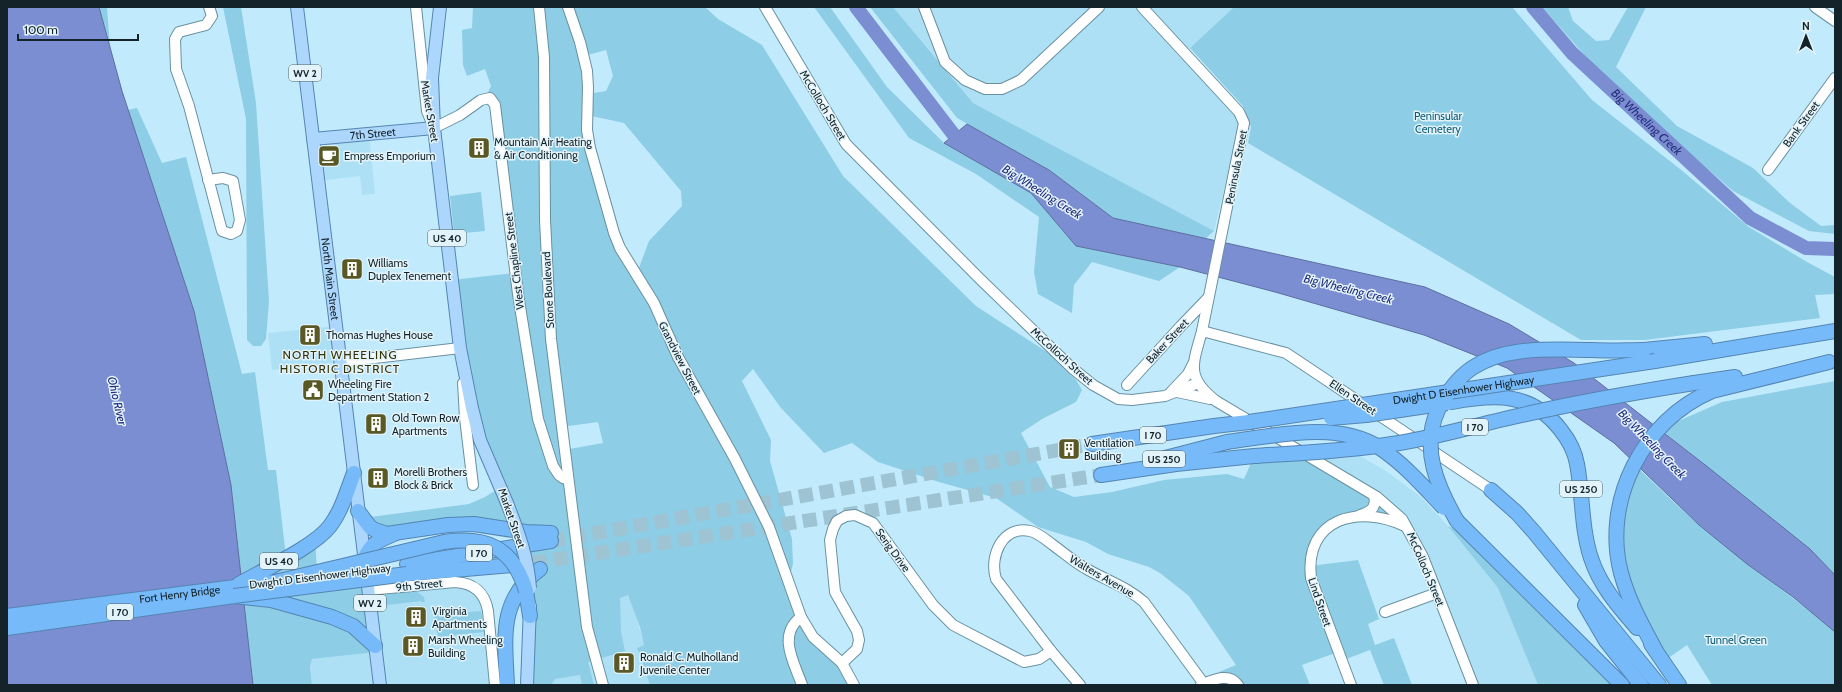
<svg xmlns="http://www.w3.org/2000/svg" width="1842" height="692" font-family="Cabin,sans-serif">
<rect width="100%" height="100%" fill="#c1ebfc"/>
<g fill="#ade0f4">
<path d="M893,7H1234L1181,56L1240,121L1214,231L973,103Z"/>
<path d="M369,134L375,194L362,195L360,176L318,181L313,139Z"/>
<path d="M336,326L340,362L272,370L268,333Z"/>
<path d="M1346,448L1386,471L1421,497L1448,526L1498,588L1538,685H1473L1413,538L1299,453Z"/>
<path d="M616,540L644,645L637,648L650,685H534Z"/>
<path d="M443,582L480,591L495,685H312L310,667L312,659L373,652L365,591Z"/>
</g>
<g fill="#8dcde6" fill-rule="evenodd">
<path d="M99,7H107L110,49Z"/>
<path d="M223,7H241L256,103L269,301L266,339L261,346H253L247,340L246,119Z"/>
<path d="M473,7H705L718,19L762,45L843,176L976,306L1050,354L1076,380L1082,390L1076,402L1042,419L1021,433L1050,487L1074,497L1112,492L1164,480L1227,474L1244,479L1254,456L1299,453L1338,474L1402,519L1370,516L1325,530L1310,566L1358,560L1379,619L1368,624L1375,645L1394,638L1412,685H1384L1370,650L1341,661L1338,652L1302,665L1310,685H1238L1219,678V672L1236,665L1189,596L1160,573L1149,567L1108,554L1086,542L1038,527L996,498L939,482L878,462L852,443L824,453L781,408L753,369L742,381L771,440L770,461L792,539L793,564L788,582L801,617L854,685H650L637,648L644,645L640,627L628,595L620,598L621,632L625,651L588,662L594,685H582L580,675L555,679L551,685H527L519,533L488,525L397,533L363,518L469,504L485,497L501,487L489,462L452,280L515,273L495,105L485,98L491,86L485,69L467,76L463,65L462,30L472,28ZM606,50L613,76L606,91L588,94L584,56ZM587,115L624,123L681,191L682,206L649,241L637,273L614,233ZM598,422L603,443L564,450L561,427Z"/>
<path d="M814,7H830L887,87L944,143L1031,193L1076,246L1180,267L1159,281L1092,262L1074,285L1072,313L1038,294L1034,272L1039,217L976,174L909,138Z"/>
<path d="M870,7H893L973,103L1214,231L1205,239L1113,218L1049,170L957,118Z"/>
<path d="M1234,7H1512L1592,100L1680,169L1749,227L1807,262L1835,277V294L1815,295L1820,318L1645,340H1581L1248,143L1251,127L1243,106L1190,48Z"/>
<path d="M1542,7H1568L1573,21L1596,41L1609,40L1628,7H1646L1616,67L1677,126L1753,168L1790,203L1821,226L1835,225V234L1809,231L1733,191L1611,85Z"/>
<path d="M137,108L162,163L186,157L242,374L255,372L268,470H276L286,557L315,540L318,585L367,579L376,652L312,659L310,667L312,685H253L231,485L194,311L128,110Z"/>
<path d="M481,192L485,231L454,234L450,196Z"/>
<path d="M1835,381V575L1810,549L1660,429L1722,402Z"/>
<path d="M1634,464C1656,485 1678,507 1701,527C1745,563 1791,595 1835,632V685H1712L1687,645L1664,661L1621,572L1616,531Z"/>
<path d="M1448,526L1473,537L1621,685H1538L1498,588Z"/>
<path d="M416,591L424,597L425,602H421V601L387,605L386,603L381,604L380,595Z"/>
<path d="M481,611L484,632L438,637L434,615Z"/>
</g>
<g fill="#7c8ed2" stroke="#5c6e9f">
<path d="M7,7H99L122,91L194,311L231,485L253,685H7Z"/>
<path d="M967,124L1049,170L1113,218L1425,287L1509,324L1574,363L1709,468L1810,549L1835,575V632L1793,597L1747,564L1699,525L1614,443L1507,368L1424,335L1275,292L1180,267L1076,246L1031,193L944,143Z"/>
</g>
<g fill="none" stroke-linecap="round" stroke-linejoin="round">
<g stroke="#7c8ed2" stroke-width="14">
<path d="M856,7L957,139L969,146"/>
<path id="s1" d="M1533,7L1572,53L1750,218L1806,248L1835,249"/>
</g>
<g stroke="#9ec3d2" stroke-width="14" stroke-dasharray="14 7" stroke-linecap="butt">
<path d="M551,541L1092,444"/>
<path d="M533,563L1101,475"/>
</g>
<g stroke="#6991a0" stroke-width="12">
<g id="minor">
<path d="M416,7L427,111L434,128L460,115L481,100L490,98L495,105L518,294L538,419L553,466L559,475L563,478L568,479"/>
<path d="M539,7L544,57L545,220L551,339L587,627L603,685"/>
<path d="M568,7L580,42L587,71L588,87L587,130L590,148L614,233L620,248L654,303L678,357L735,459L769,527L801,617L813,637L842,663L854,685"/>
<path d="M765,7L846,144L980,279L1072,368L1093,385L1118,399L1132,400L1165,396L1198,383"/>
<path d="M924,7L945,62L965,80L985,89H1002L1021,80L1099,7"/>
<path d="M1142,7L1239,112L1244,123L1202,331C1193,364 1185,377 1216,401L1377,497L1402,519L1423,557L1473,685"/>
<path d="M1815,7L1835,21"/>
<path d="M1768,170L1835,78"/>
<path d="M208,180L223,178L233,181L240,220L237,231L231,234L222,231L189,106L176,69L175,39L179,32L206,25L212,16L209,7"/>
<path d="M1202,331L1286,353L1491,490"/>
<path d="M340,362L460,348"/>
<path d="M463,383L465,418L473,485"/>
<path d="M1127,385L1181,326L1208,298"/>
<path d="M1171,392L1188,374L1193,364"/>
<path d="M1177,392L1210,399"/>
<path d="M1360,515C1371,512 1377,507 1374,496"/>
<path d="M368,590L455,582C473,583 485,592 488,611L495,685"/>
<path d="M1385,612L1437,593"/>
<path d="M801,617C777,635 794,662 802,685"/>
<path d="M842,663L857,649L859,640L857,631L835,592L830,540L833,529L837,521L846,516L855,515L873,523L933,605L953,625L1024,662L1039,659L1051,651"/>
<path d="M1080,685L1051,651L996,579C989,557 1002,525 1030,531C1039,533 1046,540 1053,545C1064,553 1074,562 1085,568C1105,580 1126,586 1144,602L1204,684"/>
<path d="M1201,685C1213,680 1229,672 1238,685"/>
<path d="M1351,685L1311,578C1304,518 1359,504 1405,526"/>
</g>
</g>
<g stroke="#5485b1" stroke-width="14">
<g id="major">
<path id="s2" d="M297,7L380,685"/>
<path d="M440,7L432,78L434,128L460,348L472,408L480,440L507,503"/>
<path id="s3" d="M313,139L434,128"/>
<path d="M527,685L530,606"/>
</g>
</g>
<g stroke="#5485b1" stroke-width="16">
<g id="highway">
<path d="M1644,350L1705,344"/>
<path d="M1655,361L1835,331"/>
<path d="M1694,383L1735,377"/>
<path d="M1452,402C1494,394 1531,392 1560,429C1568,439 1575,452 1577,464C1583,495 1581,528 1591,558C1600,586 1619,607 1637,628"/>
<path d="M1092,444L1214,426L1249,422"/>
<path d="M1165,458L1227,442"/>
<path d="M1101,475L1176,464L1254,456"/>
<path d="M1491,490L1517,513L1534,532L1659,685"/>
<path d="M358,511L370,527L375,530L387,534L448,525L474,524L526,532L551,533"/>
<path d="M1457,521L1622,685"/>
<path d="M364,559C372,542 378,541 394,534"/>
<path d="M407,564L551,541"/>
<path d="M407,574L525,564"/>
<path d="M239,584C263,570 314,547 330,526C342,510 347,491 354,473"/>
<path d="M526,591L530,616"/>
<path d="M1585,605L1606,641L1641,685"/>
<path id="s4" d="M7,616L275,582"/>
<path d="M7,628L234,596L271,600L332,617L353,626L375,646"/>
<path d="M1651,644L1679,685"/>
<path d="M1656,651C1642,625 1629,602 1621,573C1602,501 1643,420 1712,391L1829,362"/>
<path d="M507,685C505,638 498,600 540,569"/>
</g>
</g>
<use href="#minor" stroke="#fff" stroke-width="10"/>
<use href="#major" stroke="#add6fc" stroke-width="12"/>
<use href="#highway" stroke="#77bafa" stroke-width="14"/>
<g stroke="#5485b1" stroke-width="14" stroke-linecap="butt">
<path id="major-bridge" d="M507,503C518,531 528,558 530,588"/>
</g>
<g stroke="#5485b1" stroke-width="16" stroke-linecap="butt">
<g id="highway-bridge">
<path d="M1331,418L1366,415L1447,403"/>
<path id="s5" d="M1249,422L1655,361"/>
<path d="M1227,442C1274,436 1337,420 1380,448C1404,464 1424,487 1444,508"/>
<path d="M1254,456C1300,453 1347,451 1392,444C1436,438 1479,424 1522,415C1579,402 1637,392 1694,383"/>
<path d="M1457,521C1438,488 1420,449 1438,410C1446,394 1456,379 1472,368C1507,345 1553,350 1593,350C1610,351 1627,350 1644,350"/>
<path d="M275,582L444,542C488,536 513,548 526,591"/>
<path d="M234,596L407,574"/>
</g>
</g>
<use href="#major-bridge" stroke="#add6fc" stroke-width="12"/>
<use href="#highway-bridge" stroke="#77bafa" stroke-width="14"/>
</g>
<defs>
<g id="building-square" transform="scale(1.15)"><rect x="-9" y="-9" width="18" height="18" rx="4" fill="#5a5825" stroke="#e3f3fa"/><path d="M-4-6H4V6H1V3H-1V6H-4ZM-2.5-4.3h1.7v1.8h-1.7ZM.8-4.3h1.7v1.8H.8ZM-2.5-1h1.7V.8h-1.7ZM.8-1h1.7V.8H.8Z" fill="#fff"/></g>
<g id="cafe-square" transform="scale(1.15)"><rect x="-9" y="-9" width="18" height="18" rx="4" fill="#5a5825" stroke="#e3f3fa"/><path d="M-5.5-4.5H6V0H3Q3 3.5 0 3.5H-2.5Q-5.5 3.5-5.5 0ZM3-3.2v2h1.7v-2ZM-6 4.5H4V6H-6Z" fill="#fff"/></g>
<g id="civic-square" transform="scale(1.15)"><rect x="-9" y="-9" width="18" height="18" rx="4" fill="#5a5825" stroke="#e3f3fa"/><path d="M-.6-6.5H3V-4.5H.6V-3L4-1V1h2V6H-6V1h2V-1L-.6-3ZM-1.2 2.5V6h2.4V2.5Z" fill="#fff"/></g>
</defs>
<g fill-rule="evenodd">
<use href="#building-square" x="479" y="148"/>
<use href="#cafe-square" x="329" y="156"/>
<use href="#building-square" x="352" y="269"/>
<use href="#building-square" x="310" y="335"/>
<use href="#civic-square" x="313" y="390"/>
<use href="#building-square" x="376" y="424"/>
<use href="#building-square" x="1069" y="449"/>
<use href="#building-square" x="378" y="478"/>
<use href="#building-square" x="416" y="617"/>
<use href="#building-square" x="413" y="646"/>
<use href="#building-square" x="624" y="663"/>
</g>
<g text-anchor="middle" stroke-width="3" stroke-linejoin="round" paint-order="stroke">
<g fill="#e3f3fa" stroke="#516168" stroke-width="1">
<rect x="289" y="65" width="32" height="16" rx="3"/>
<rect x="428" y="230" width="38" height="16" rx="3"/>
<rect x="1462" y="419" width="26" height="16" rx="3"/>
<rect x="1140" y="427" width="26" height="16" rx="3"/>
<rect x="1143" y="451" width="42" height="16" rx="3"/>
<rect x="1560" y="481" width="42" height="16" rx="3"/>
<rect x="466" y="545" width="26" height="16" rx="3"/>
<rect x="260" y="553" width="38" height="16" rx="3"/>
<rect x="354" y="595" width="32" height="16" rx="3"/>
<rect x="107" y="604" width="26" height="16" rx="3"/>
</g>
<g font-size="10" font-weight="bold" fill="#132329">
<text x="305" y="77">WV 2</text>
<text x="447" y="242">US 40</text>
<text x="1475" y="431">I 70</text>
<text x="1153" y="439">I 70</text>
<text x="1164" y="463">US 250</text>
<text x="1581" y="493">US 250</text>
<text x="479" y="557">I 70</text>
<text x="279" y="565">US 40</text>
<text x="370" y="607">WV 2</text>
<text x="120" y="616">I 70</text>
</g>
<g font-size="11" fill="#132329" stroke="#e3f3fa">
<text transform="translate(823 105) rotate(59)" y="4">McColloch Street</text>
<text transform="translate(430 111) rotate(80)" y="4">Market Street</text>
<text transform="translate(1801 124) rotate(-54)" y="4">Bank Street</text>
<text dy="4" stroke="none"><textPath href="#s3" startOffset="60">7th Street</textPath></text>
<text transform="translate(1236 167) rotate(-79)" y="4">Peninsula Street</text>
<text transform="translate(514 261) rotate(-97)" y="4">West Chapline Street</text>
<text dy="4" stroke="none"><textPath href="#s2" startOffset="274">North Main Street</textPath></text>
<text transform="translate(548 290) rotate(-93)" y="4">Stone Boulevard</text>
<text transform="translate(1167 341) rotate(-47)" y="4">Baker Street</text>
<text transform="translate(1062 356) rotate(42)" y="4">McColloch Street</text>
<text transform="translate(680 358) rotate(63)" y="4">Grandview Street</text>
<text dy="4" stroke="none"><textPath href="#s5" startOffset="217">Dwight D Eisenhower Highway</textPath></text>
<text transform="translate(1353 397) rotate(34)" y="4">Ellen Street</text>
<text transform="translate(512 518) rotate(71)" y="4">Market Street</text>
<text transform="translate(893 550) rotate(54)" y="4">Serig Drive</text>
<text transform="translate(1426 569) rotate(67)" y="4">McColloch Street</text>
<text transform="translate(320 576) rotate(-7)" y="4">Dwight D Eisenhower Highway</text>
<text transform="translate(1102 576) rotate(30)" y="4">Walters Avenue</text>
<text transform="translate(419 585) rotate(-6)" y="4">9th Street</text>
<text dy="4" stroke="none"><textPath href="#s4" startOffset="174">Fort Henry Bridge</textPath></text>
<text transform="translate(1320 602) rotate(71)" y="4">Lind Street</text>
</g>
<g font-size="11" fill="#0f5e76" stroke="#e3f3fa">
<text x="1438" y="120">Peninsular<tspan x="1438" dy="13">Cemetery</tspan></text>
<text x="1736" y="644">Tunnel Green</text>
</g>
<g font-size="11" fill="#132329" stroke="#e3f3fa" text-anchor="start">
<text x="494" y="146">Mountain Air Heating<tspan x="494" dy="13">&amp; Air Conditioning</tspan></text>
<text x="344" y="160">Empress Emporium</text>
<text x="368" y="267">Williams<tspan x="368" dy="13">Duplex Tenement</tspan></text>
<text x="326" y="339">Thomas Hughes House</text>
<text x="328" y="388">Wheeling Fire<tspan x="328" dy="13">Department Station 2</tspan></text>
<text x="392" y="422">Old Town Row<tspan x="392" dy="13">Apartments</tspan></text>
<text x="1084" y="447">Ventilation<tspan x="1084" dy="13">Building</tspan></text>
<text x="394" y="476">Morelli Brothers<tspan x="394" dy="13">Block &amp; Brick</tspan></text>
<text x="432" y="615">Virginia<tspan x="432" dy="13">Apartments</tspan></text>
<text x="428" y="644">Marsh Wheeling<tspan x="428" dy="13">Building</tspan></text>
<text x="640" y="661">Ronald C. Mulholland<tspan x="640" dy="13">Juvenile Center</tspan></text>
</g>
<g font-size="12" font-style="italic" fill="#232d7c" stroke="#e3f3fa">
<text dy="4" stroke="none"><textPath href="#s1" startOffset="162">Big Wheeling Creek</textPath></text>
<text transform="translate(1042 192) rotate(32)" y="4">Big Wheeling Creek</text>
<text transform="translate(1348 289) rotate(14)" y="4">Big Wheeling Creek</text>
<text transform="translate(117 401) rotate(77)" y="4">Ohio River</text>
<text transform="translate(1652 444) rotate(46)" y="4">Big Wheeling Creek</text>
</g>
<g font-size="12" letter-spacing="1" fill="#333106" stroke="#e3f3fa">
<text x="340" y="359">NORTH WHEELING<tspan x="340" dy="14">HISTORIC DISTRICT</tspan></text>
</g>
</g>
<rect width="1842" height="692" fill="none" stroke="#132329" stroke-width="16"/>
<g transform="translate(1806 36)" stroke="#e3f3fa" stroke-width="3" paint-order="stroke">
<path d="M0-3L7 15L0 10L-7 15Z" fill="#132329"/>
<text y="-6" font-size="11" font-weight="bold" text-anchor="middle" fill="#132329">N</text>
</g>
<path d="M18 34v6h120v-6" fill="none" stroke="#132329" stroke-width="2"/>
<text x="24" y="34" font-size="12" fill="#132329" stroke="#e3f3fa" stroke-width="3" paint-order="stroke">100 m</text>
</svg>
